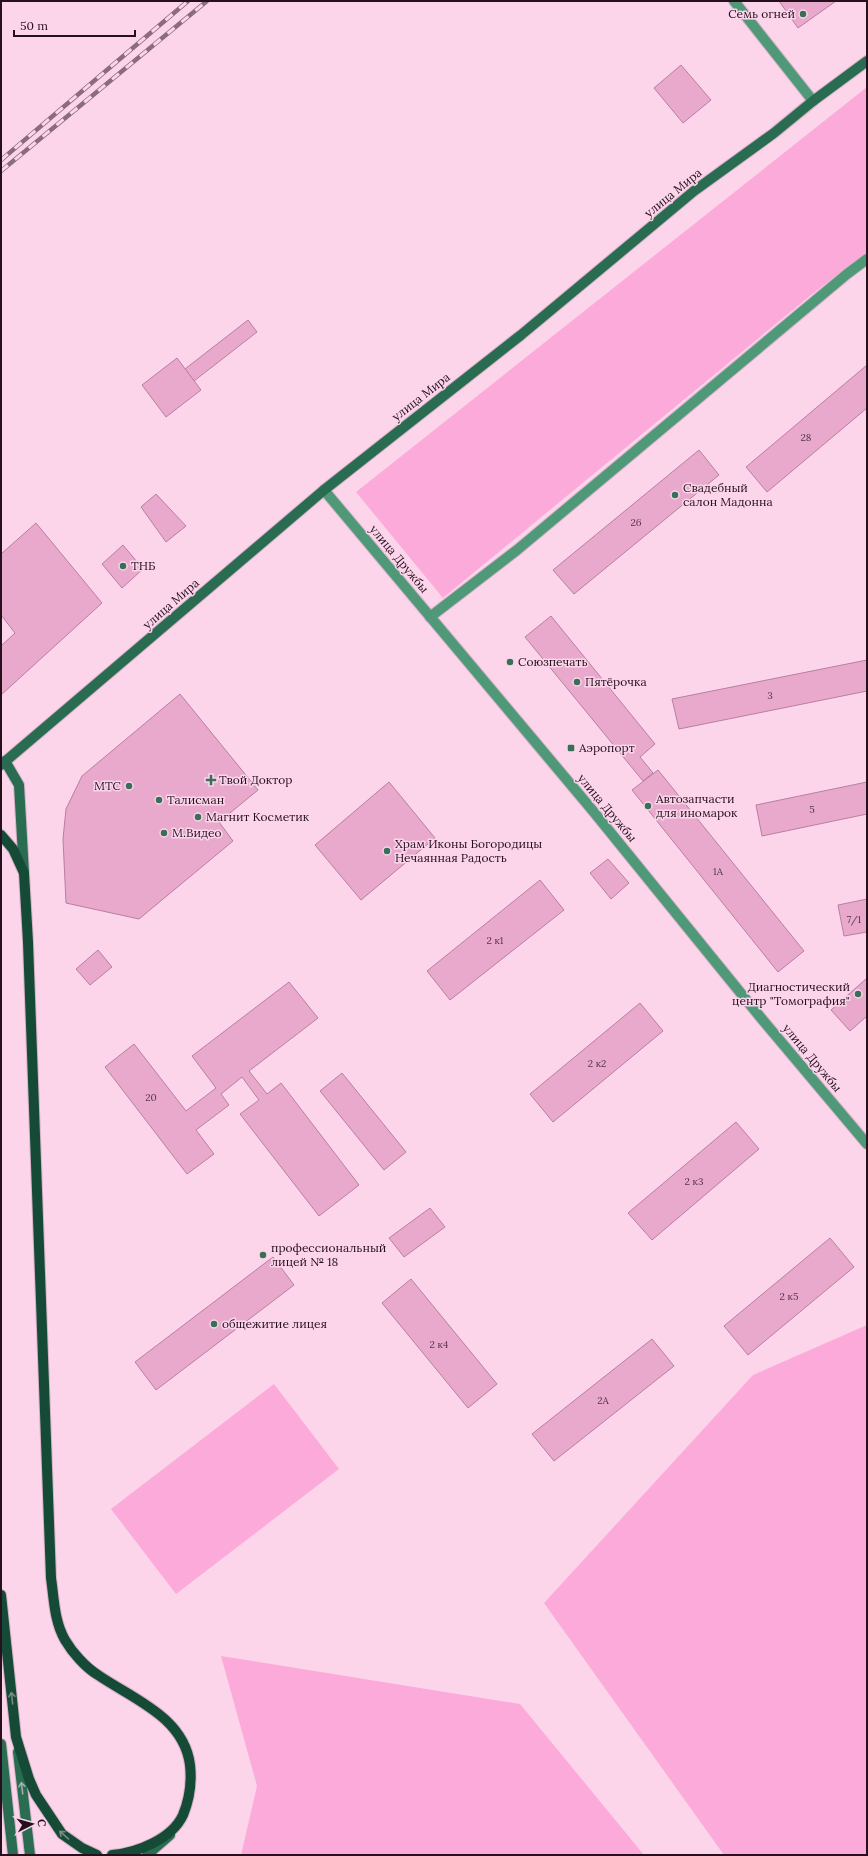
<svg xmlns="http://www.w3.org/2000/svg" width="868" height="1856" font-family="Lora,serif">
<rect width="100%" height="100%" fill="#fcd5eb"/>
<g fill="#fcaada">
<path d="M867,87V252L811,295L443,598L356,492Z"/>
<path d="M867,1325V1855H724L544,1603L753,1375Z"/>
<path d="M274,1384L339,1469L176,1594L111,1509Z"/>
<path d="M221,1656L520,1704L644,1855H241L257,1786Z"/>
</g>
<g fill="#e8a9cd" stroke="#b97ea1">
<path d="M779,1H836L798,28Z"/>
<path d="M681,65L711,100L683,123L654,88Z"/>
<path d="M248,320L257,332L194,381L185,369Z"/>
<path d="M177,358L201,390L166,417L142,385Z"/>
<path d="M867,365V408L767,492L746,467Z"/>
<path d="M699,450L719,475L574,594L553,570Z"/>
<path d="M156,494L186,526L166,542L141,507Z"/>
<path d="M36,523L102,603L1,695V646L15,633L1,615V554Z"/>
<path d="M123,545L143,569L122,588L102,564Z"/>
<path d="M551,616L655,744L640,757L653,773L643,781L525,637Z"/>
<path d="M867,660V691L679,729L672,699Z"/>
<path d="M180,694L258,790L219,822L233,841L139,919L66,903L63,839L66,809L82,776Z"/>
<path d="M658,770L804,951L778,972L632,790Z"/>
<path d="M389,782L435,838L361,900L315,845Z"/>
<path d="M867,782V814L762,836L756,805Z"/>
<path d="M608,859L629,883L611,899L590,873Z"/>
<path d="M540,880L564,910L450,1000L427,971Z"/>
<path d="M867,899V932L844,936L838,905Z"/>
<path d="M98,950L112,967L90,985L76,969Z"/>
<path d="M867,978V1016L850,1031L831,1010Z"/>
<path d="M289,982L318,1018L249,1071L267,1094L281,1083L359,1185L319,1216L240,1114L259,1100L242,1077L221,1094L229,1105L196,1130L214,1154L187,1174L105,1067L134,1044L186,1111L216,1088L192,1056Z"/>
<path d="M640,1003L663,1031L553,1122L530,1094Z"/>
<path d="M342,1073L406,1152L384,1170L320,1091Z"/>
<path d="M736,1122L759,1149L652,1240L628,1213Z"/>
<path d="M430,1208L445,1227L404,1257L389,1238Z"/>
<path d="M830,1238L854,1267L748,1355L724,1326Z"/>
<path d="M273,1257L294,1285L156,1390L135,1362Z"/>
<path d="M411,1279L497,1384L468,1408L382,1303Z"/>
<path d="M652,1339L674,1366L554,1461L532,1434Z"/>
</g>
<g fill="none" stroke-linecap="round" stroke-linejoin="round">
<g stroke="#d5b2c6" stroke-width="12">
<g id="minor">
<path d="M734,1L813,101"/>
<path d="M324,490L593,811L761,1018L867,1144"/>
<path d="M430,617L517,550L847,274L867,259"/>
</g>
</g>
<g stroke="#d5b2c6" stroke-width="12">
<g id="secondary">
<path d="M5,761L19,785L24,873"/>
<path d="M1,765L324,490L521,335L694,191L774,133L813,101L867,61"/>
<path d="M1,1744L13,1855"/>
<path d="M18,1752L30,1855"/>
<path d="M147,1855L170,1835"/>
</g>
</g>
<g stroke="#d5b2c6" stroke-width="12">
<g id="primary">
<path d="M1,835L13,849L24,873L28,942L51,1578C54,1598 54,1621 65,1640C72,1652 85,1667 98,1675C133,1699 184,1717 190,1765C192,1783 190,1798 183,1815C172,1839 137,1853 112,1855"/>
<path d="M1,1595L16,1737L29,1779L36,1795L62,1834L82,1848L97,1855"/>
</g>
</g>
<use href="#minor" stroke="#4f9979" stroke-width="10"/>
<use href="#secondary" stroke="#296c51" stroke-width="10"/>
<use href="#primary" stroke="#154b36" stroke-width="10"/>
<g stroke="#8a6c7d" stroke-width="4.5">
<g id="rail">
<path d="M1,160L188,1"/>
<path d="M1,171L207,1"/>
</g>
</g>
<use href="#rail" stroke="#fcd5eb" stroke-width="3" stroke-dasharray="9" stroke-linecap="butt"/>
</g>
<defs><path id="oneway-shaft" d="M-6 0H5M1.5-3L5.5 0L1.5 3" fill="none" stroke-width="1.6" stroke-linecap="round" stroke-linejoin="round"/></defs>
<g stroke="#7d8987">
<use href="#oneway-shaft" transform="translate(12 1698) rotate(-96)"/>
<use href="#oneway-shaft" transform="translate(64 1835) rotate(-139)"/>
</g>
<use stroke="#a8abad" href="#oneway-shaft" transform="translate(22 1788) rotate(-97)"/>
<g fill="#376f57" stroke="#fcd5eb" stroke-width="1.5">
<circle cx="803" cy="14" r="4"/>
<circle cx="675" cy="495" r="4"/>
<circle cx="123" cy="566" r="4"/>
<circle cx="510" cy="662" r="4"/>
<circle cx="577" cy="682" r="4"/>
<rect x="567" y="744" width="8" height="8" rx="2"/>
<path d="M209 774h4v4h4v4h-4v4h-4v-4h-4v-4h4z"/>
<circle cx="129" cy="786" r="4"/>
<circle cx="159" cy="800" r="4"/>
<circle cx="648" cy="806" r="4"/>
<circle cx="198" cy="817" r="4"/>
<circle cx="164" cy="833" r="4"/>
<circle cx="387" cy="851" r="4"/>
<circle cx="858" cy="994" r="4"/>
<circle cx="263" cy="1255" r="4"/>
<circle cx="214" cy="1324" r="4"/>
</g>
<g text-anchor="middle" stroke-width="3" stroke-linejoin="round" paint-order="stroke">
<g font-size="10" fill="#56364a">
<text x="806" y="441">28</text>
<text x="636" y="526">26</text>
<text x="770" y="699">3</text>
<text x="812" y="813">5</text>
<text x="718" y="875">1А</text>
<text x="854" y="923">7/1</text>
<text x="495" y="944">2 к1</text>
<text x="597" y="1067">2 к2</text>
<text x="151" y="1101">20</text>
<text x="694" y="1185">2 к3</text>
<text x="789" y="1300">2 к5</text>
<text x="439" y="1348">2 к4</text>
<text x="603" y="1404">2А</text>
</g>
<g font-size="12" fill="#26101e" stroke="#fcd5eb" text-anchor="start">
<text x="795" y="18" text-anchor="end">Семь огней</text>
<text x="683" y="492">Свадебный<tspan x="683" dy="14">салон Мадонна</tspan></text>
<text x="131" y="570">ТНБ</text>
<text x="518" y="666">Союзпечать</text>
<text x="585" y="686">Пятёрочка</text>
<text x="579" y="752">Аэропорт</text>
<text x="219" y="784">Твой Доктор</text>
<text x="121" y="790" text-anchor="end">МТС</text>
<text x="656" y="803">Автозапчасти<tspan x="656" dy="14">для иномарок</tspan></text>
<text x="167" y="804">Талисман</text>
<text x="206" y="821">Магнит Косметик</text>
<text x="172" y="837">М.Видео</text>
<text x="395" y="848">Храм Иконы Богородицы<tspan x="395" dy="14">Нечаянная Радость</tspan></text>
<text x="850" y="991" text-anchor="end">Диагностический<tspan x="850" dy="14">центр "Томография"</tspan></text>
<text x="271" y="1252">профессиональный<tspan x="271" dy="14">лицей № 18</tspan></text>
<text x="222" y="1328">общежитие лицея</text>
</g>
<g font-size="12" fill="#26101e" stroke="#fcd5eb">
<text transform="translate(673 193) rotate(-39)" y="4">улица Мира</text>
<text transform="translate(421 397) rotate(-38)" y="4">улица Мира</text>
<text transform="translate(399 559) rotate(50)" y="4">улица Дружбы</text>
<text transform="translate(171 604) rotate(-41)" y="4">улица Мира</text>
<text transform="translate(607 808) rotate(50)" y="4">улица Дружбы</text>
<text transform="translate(812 1058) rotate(50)" y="4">улица Дружбы</text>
</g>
</g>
<rect width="868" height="1856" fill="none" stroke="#26101e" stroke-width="4"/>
<g transform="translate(32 1824) rotate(84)" stroke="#fcd5eb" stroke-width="3" paint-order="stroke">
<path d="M0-3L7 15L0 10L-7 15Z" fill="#26101e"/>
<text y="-6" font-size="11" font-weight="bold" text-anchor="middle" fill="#26101e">С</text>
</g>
<path d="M14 30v6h121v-6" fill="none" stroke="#26101e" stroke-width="2"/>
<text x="20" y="30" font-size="12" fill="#26101e" stroke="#fcd5eb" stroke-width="3" paint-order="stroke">50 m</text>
</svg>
